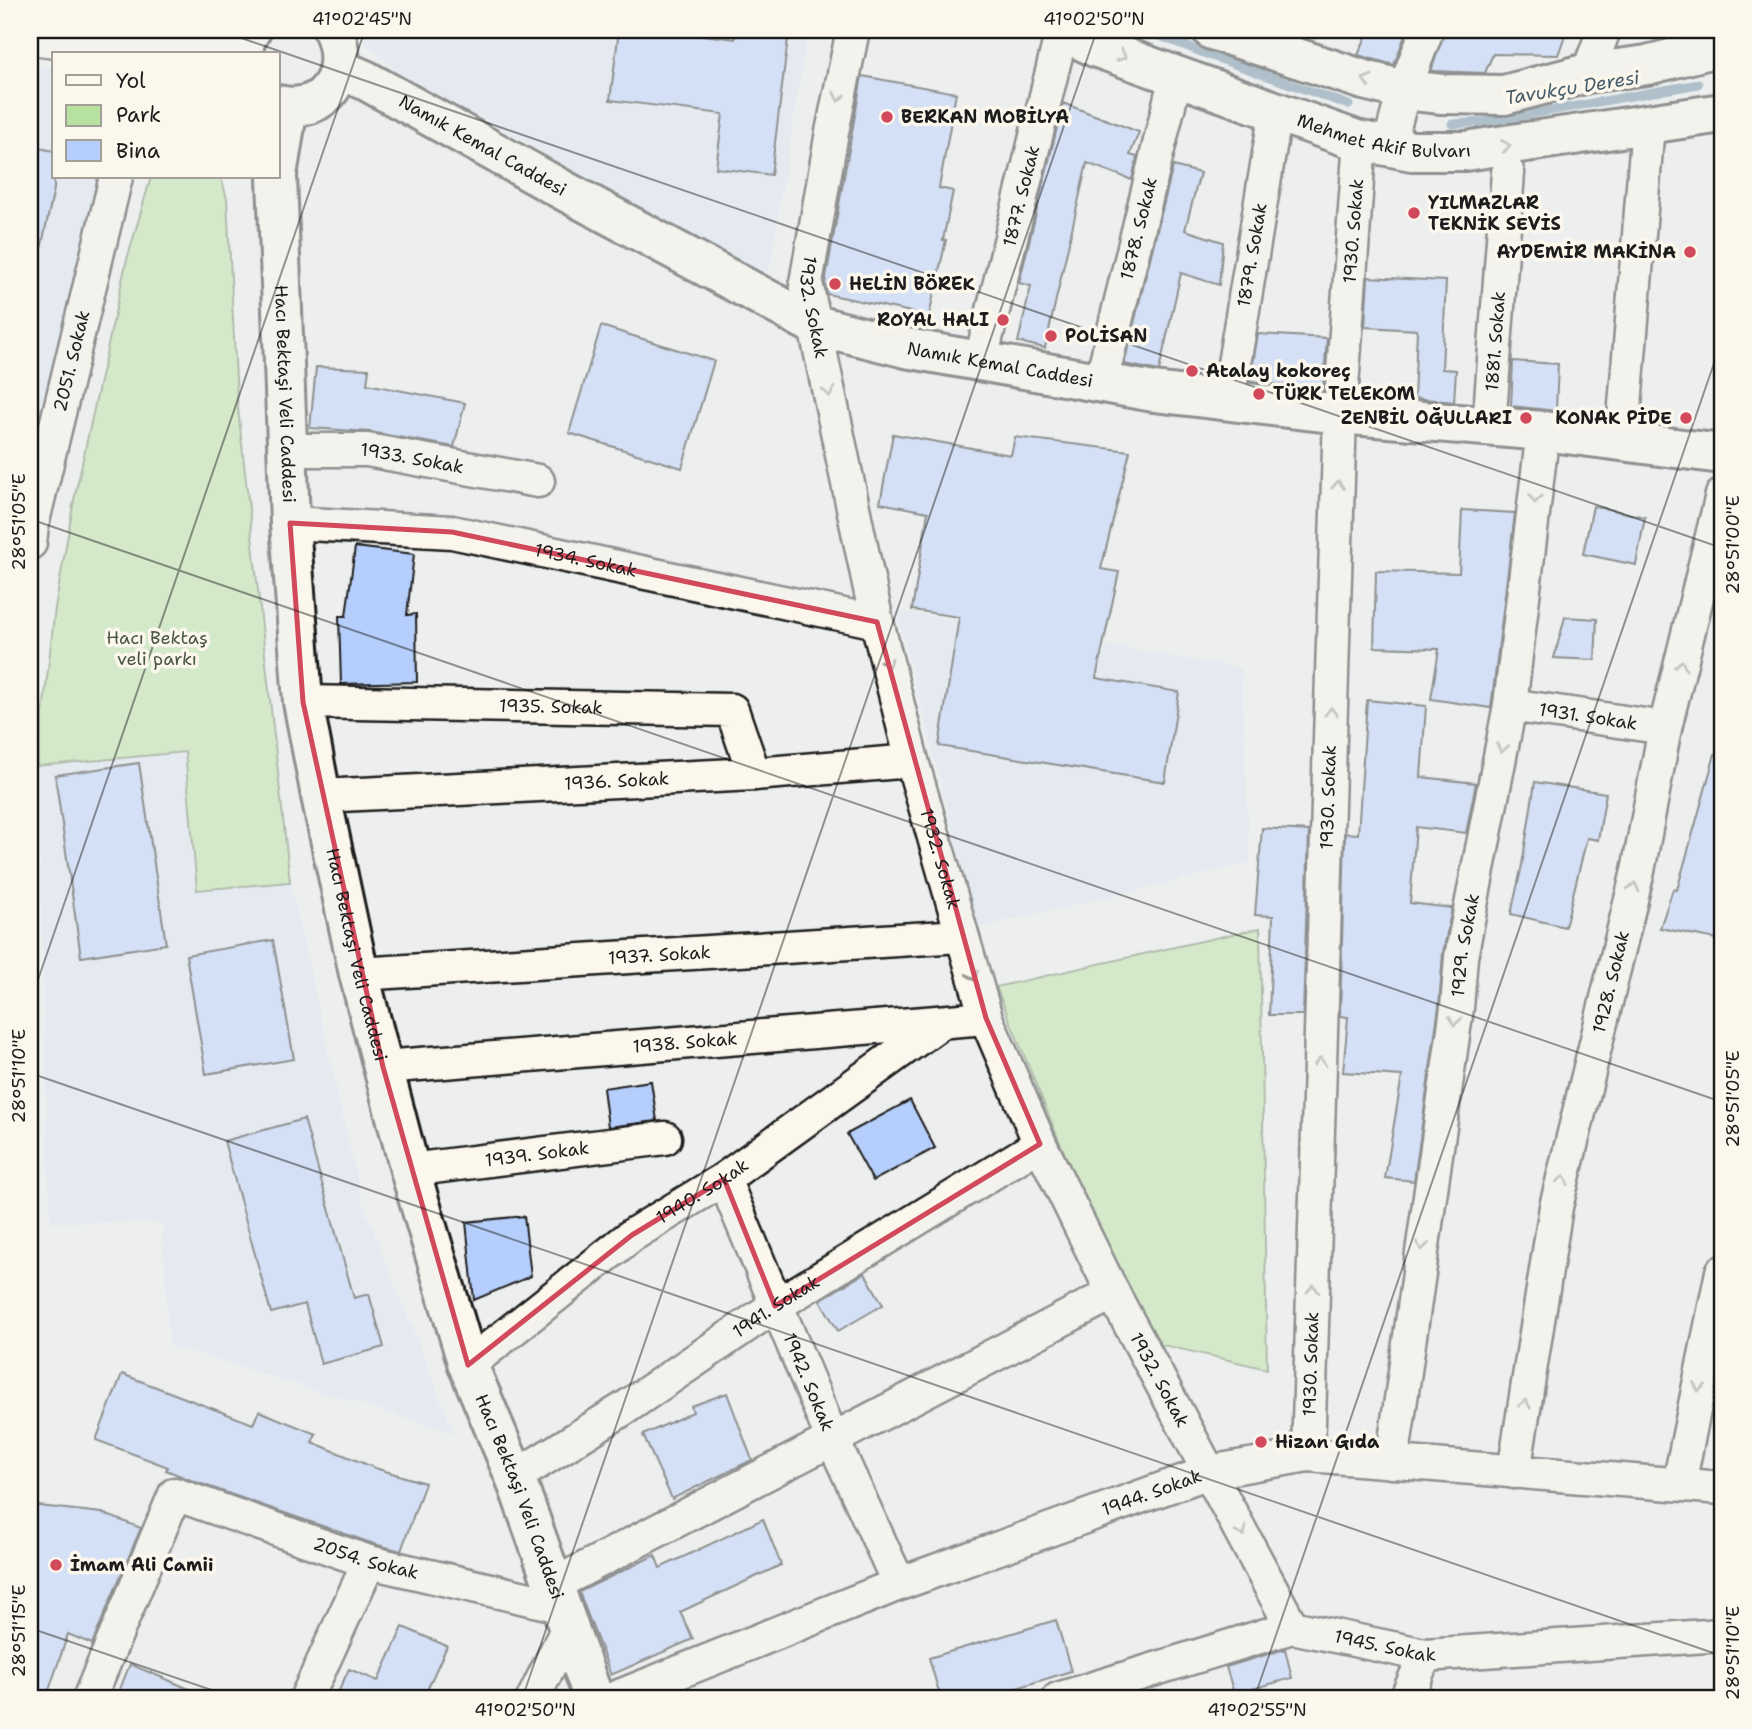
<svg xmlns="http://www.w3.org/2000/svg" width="1752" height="1729" font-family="'Shantell Sans',sans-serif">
<rect width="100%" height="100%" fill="#edefef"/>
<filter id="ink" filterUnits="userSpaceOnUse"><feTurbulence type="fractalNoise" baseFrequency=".0143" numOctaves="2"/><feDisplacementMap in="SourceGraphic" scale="14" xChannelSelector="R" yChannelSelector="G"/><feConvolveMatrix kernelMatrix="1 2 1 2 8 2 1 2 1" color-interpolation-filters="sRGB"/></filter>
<g filter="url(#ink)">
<g fill="#dce5f3">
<path d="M350,30H808L769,272L725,258L615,197L526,142L403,76Z"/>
<path d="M30,65L54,68V177H99L46,404L30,489Z"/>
<path d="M896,610L1241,668L1250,863L978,928Z"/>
<path d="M185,752L197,890L290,882L363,1205L454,1433L169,1345L162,1223L50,1222L37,766Z"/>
</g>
<g fill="#b7e19e" stroke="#6a7e5d" stroke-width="2">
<path d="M151,177H221L227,199L237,399L290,882L197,890L185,752L37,766L55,608L74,500L126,263Z"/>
<path d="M1260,928L1267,1369L1141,1340L996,987Z"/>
</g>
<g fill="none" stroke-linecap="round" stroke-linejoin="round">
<g stroke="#66889f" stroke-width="9">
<path d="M1145,30L1209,55L1349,105"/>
<path d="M1452,124L1493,121L1698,84"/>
</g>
</g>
<g fill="#b5cefc" stroke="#1c1c1c" stroke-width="2">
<path d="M619,30H663L735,39L736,30H789L771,175L716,168L723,114L610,100Z"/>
<path d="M1369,30H1407L1394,65L1358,55Z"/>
<path d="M1445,30H1567L1558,55L1493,54L1485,73L1431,71Z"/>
<path d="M862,76L956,93L939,188L953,191L943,240H946L929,316L827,294L825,283Z"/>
<path d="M1063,103L1139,132L1130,155L1137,157L1132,180L1087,163L1045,348L1018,342L1031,286L1019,283Z"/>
<path d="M30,146L54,151V189L40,254L30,253Z"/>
<path d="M1173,166L1200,173L1185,230L1223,242L1219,285L1181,273L1159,371L1124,364Z"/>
<path d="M1368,277L1446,281L1442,369L1456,370L1454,402L1414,398L1417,330L1365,327Z"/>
<path d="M601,326L714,361L682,468L569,433Z"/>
<path d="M1258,334L1327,338L1323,390L1250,381Z"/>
<path d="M1513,361L1558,364L1556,411L1511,406Z"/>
<path d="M316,367L369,369L367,384L465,403L454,447L370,432L310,428Z"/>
<path d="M893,434L1011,455L1015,437L1130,451L1101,569L1119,572L1096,678L1179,692L1165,782L939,746L959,617L912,610L928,512L880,503Z"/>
<path d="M1593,506L1645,517L1636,565L1583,554Z"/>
<path d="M1462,510L1515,513L1491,708L1431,699L1439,649L1374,647L1376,571L1459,573Z"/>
<path d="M355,547L414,554L407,615L416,614L417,682L341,684L339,616H346Z"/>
<path d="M1565,617L1597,619L1595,660L1554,658Z"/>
<path d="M1367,700L1426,706L1421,777L1476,783L1466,833L1416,827L1410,903L1452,908L1443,953L1439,1006L1414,1181L1385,1178L1402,1076L1343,1072L1348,1017L1340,1016L1345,833L1358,834Z"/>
<path d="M1715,754L1722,755V921L1716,939L1660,928L1673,889L1677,890Z"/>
<path d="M139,763L166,944L81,957L55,775Z"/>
<path d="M1535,782L1606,793L1598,840L1587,838L1565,927L1511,914L1522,865Z"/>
<path d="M1262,828L1309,831L1303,1015H1269L1273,916L1255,915Z"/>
<path d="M273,940L294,1059L206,1074L186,955Z"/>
<path d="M651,1081L657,1121L608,1127L603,1088Z"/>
<path d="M910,1100L935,1148L873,1181L847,1134Z"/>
<path d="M304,1119L354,1298L369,1294L384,1347L321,1364L305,1304L271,1313L224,1141Z"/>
<path d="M524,1216L531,1276L474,1300L466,1222Z"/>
<path d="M865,1273L883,1305L838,1331L820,1300Z"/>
<path d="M122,1374L253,1424L259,1411L316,1434L312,1442L375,1468L425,1483L401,1551L374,1544L193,1481L166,1470L168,1467L96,1440Z"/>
<path d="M727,1393L752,1460L672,1499L643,1435L693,1412L691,1406Z"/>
<path d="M30,1505L102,1513L141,1528L92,1644L68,1634L46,1699H30Z"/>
<path d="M763,1519L781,1565L680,1612L693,1639L611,1675L579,1592L655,1555L660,1568Z"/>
<path d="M1056,1620L1071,1671L982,1699H941L929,1658Z"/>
<path d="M403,1627L447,1646L423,1699H335L349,1669L378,1681Z"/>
<path d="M1285,1649L1292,1678L1234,1694L1226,1667Z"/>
<path d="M130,1664L213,1699H116Z"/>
</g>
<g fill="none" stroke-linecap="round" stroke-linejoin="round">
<g stroke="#1c1c1c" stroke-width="37">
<g id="street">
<path id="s1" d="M853,30L832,132L806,283L877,622L912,761L986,1018L1040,1144L1113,1293L1292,1627"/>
<path d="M1588,73L1604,30"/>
<path d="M1389,146L1404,90L1427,30"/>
<path id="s2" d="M980,363L1062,31"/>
<path id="s3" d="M1101,382L1176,76"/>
<path id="s4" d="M1228,400L1276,111"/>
<path id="s5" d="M1489,427L1508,173"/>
<path d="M1622,442L1648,125"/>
<path id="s6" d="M287,450H367L538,481"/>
<path id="s7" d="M290,523L452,532L877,622"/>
<path id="s8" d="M30,543L32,525L116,177"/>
<path id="s9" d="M303,702L732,710L754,774"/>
<path id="s10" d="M1510,705L1665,728"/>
<path id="s11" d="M321,796L754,774L912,761"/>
<path id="s12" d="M359,974L961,936"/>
<path id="s13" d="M383,1067L986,1018"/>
<path id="s14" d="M410,1170L665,1138"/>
<path id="s15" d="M724,1179L832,1438L899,1584"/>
<path id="s16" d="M468,1365L632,1235L724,1179L940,1023"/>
<path id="s17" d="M1308,1455L1340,414L1360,140"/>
<path id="s18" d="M1392,1462L1457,1008L1461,957L1510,705L1543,431"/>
<path id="s19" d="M1514,1472L1556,1207L1638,871L1665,728L1722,495"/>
<path id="s20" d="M515,1477L628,1406L775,1306L1040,1144"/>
<path d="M1679,1484L1722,1272"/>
<path d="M553,1585L1113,1293"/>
<path id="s21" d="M89,1699L175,1494L369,1562L560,1606"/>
<path d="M306,1699L369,1562"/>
<path d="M533,1699L568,1627"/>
<path id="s22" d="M612,1699L899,1584L1209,1472L1308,1455L1722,1488"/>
<path id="s23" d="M1058,1699L1292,1627L1425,1655L1722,1635"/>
<path d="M1406,1699L1425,1655"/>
</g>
</g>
<g stroke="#1c1c1c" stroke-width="44">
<g id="secondary">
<path d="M30,35L151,51L215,54"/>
<path d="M243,54L245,40L251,30"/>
<path id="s24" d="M339,69L365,80L561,189L815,325L906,348L1154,392L1340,414L1543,431L1722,454"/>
<path d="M278,105C327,116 352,72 333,30"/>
<path d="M278,169L288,107"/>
<path id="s25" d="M277,177L290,523L303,702L321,796L359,974L383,1067L410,1170L468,1365L515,1477L594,1699"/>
</g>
</g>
<g stroke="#1c1c1c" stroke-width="44">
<g id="primary">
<path id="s26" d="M1060,30L1095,47L1356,140L1412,151H1465L1722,113"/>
<path d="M1212,30L1364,80L1404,90L1442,94L1504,95L1588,73L1647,65L1722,46"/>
</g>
</g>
<use href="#street" stroke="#fbf7ec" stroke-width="32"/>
<use href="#secondary" stroke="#fbf7ec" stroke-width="38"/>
<use href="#primary" stroke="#fbf7ec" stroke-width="38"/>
</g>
<defs><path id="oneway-chevron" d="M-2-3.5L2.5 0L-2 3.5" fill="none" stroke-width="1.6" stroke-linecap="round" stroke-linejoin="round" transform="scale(1.75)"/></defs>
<g stroke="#97948e">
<use href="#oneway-chevron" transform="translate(1122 56) rotate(20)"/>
<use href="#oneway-chevron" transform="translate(1367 80) rotate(-164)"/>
<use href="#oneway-chevron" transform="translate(839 97) rotate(102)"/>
<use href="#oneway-chevron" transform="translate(1506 146) rotate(-8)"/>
<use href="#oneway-chevron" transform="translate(829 392) rotate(78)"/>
<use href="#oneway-chevron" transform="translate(1338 485) rotate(-88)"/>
<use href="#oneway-chevron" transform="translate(1535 499) rotate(97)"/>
<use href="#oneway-chevron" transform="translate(887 663) rotate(76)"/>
<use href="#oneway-chevron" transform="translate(1681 665) rotate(-76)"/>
<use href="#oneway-chevron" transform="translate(1331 712) rotate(-88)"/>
<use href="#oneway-chevron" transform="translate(1502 748) rotate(101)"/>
<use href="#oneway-chevron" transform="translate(1634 887) rotate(-76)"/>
<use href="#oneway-chevron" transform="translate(973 976) rotate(73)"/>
<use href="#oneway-chevron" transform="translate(1455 1021) rotate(99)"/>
<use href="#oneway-chevron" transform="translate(1320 1062) rotate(-88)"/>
<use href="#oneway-chevron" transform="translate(1563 1180) rotate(-76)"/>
<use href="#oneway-chevron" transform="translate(1422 1246) rotate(98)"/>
<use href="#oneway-chevron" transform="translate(1313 1289) rotate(-88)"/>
<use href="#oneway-chevron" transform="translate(1699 1387) rotate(101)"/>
<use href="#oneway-chevron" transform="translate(1525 1404) rotate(-81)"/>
<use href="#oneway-chevron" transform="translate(1242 1532) rotate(62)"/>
</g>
</g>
<path d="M0 0H1752V1729H0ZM290,523L452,532L877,622L986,1018L1040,1144L775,1306L724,1179L632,1235L468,1365L383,1067L303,702Z" fill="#edefef" fill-opacity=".55" fill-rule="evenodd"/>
<path fill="none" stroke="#d1495b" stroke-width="5" stroke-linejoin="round" d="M290,523L452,532L877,622L986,1018L1040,1144L775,1306L724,1179L632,1235L468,1365L383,1067L303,702Z"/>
<path fill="none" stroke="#1c1c1c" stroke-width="2" stroke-opacity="0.45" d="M218,30L1722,548M30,519L1722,1102M30,1003L365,30M30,1073L1722,1656M30,1628L238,1699M522,1699L1097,30M1254,1699L1722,340"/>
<g fill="#d1495b" stroke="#fbf7ec" stroke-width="2.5">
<circle cx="887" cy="117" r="7"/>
<circle cx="1414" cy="213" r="7"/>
<circle cx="1690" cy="252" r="7"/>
<circle cx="835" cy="284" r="7"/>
<circle cx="1003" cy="320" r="7"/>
<circle cx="1051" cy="336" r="7"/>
<circle cx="1192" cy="371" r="7"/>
<circle cx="1259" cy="394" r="7"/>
<circle cx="1526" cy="418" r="7"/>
<circle cx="1686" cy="418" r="7"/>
<circle cx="1261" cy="1442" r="7"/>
<circle cx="56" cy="1565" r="7"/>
</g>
<g text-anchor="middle" stroke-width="7" stroke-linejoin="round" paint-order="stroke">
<g font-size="18" font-weight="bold" fill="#1c1c1c" stroke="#fbf7ec" text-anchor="start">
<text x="901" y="123">BERKAN MOBİLYA</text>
<text x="1428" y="209">YILMAZLAR<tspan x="1428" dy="21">TEKNİK SEVİS</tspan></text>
<text x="1676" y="258" text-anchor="end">AYDEMİR MAKİNA</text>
<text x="849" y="290">HELİN BÖREK</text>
<text x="989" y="326" text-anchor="end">ROYAL HALI</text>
<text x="1065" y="342">POLİSAN</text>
<text x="1206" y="377">Atalay kokoreç</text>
<text x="1273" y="400">TÜRK TELEKOM</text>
<text x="1512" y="424" text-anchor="end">ZENBİL OĞULLARI</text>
<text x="1672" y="424" text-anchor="end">KONAK PİDE</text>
<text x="1275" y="1448">Hizan Gıda</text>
<text x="70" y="1571">İmam Ali Camii</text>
</g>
<g font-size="18" fill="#1c1c1c" stroke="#fbf7ec">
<text dy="6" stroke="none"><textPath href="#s26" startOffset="343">Mehmet Akif Bulvarı</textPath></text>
<text dy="6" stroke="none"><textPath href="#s24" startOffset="163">Namık Kemal Caddesi</textPath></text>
<text dy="6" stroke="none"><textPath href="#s2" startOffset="172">1877. Sokak</textPath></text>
<text dy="6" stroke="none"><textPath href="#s3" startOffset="158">1878. Sokak</textPath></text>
<text dy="6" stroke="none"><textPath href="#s17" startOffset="1225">1930. Sokak</textPath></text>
<text dy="6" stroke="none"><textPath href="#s4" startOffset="147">1879. Sokak</textPath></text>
<text dy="6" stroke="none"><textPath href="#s1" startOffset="282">1932. Sokak</textPath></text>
<text dy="6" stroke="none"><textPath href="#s5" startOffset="86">1881. Sokak</textPath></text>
<text dy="6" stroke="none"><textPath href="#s8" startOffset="187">2051. Sokak</textPath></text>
<text dy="6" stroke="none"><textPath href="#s24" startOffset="730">Namık Kemal Caddesi</textPath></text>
<text dy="6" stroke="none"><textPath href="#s25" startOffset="217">Hacı Bektaşi Veli Caddesi</textPath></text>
<text dy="6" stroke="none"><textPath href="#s6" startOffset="126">1933. Sokak</textPath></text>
<text dy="6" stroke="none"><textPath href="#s7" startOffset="299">1934. Sokak</textPath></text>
<text dy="6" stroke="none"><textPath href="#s9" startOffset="248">1935. Sokak</textPath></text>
<text dy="6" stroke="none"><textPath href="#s10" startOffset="79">1931. Sokak</textPath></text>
<text dy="6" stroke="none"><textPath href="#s11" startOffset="296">1936. Sokak</textPath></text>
<text dy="6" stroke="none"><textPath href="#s17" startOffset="658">1930. Sokak</textPath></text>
<text dy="6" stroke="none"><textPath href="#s1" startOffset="849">1932. Sokak</textPath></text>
<text dy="6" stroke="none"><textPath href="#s18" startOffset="522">1929. Sokak</textPath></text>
<text dy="6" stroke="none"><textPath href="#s25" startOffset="784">Hacı Bektaşi Veli Caddesi</textPath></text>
<text dy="6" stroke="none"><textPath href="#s12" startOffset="301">1937. Sokak</textPath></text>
<text dy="6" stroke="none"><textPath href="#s19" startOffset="500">1928. Sokak</textPath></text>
<text dy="6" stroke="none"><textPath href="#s13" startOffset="303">1938. Sokak</textPath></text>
<text dy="6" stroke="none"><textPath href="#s14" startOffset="128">1939. Sokak</textPath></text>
<text dy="6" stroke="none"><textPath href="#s16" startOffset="292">1940. Sokak</textPath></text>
<text dy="6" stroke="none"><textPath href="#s20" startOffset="312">1941. Sokak</textPath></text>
<text dy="6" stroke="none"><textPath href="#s17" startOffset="91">1930. Sokak</textPath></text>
<text dy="6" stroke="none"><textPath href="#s1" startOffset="1416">1932. Sokak</textPath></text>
<text dy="6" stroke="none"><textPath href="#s15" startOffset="220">1942. Sokak</textPath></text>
<text dy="6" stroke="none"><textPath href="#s22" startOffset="578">1944. Sokak</textPath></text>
<text dy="6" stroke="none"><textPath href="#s25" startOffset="1351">Hacı Bektaşi Veli Caddesi</textPath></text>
<text dy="6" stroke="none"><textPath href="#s21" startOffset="424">2054. Sokak</textPath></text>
<text dy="6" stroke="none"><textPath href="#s23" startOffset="340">1945. Sokak</textPath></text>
</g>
<g font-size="18" fill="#4a5743" stroke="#fbf7ec">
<text x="157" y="644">Hacı Bektaş<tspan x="157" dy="21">veli parkı</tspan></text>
</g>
<g font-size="19" font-style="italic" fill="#475b68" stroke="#fbf7ec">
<text transform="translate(1572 87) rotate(-9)" y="7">Tavukçu Deresi</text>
</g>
</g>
<rect width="1752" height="1729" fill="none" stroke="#fbf7ec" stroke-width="77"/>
<rect x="52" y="52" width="228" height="126" fill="#fbf7ec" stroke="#a29f99" stroke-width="2"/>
<rect x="66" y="75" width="35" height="10" fill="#fbf7ec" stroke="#a29f99" stroke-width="2"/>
<text x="116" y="88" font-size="21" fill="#1c1c1c">Yol</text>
<rect x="66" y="105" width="35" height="21" fill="#b7e19e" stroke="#a29f99" stroke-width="2"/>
<text x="116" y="122" font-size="21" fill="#1c1c1c">Park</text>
<rect x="66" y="140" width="35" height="21" fill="#b5cefc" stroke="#a29f99" stroke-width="2"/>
<text x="116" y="158" font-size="21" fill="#1c1c1c">Bina</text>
<rect x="38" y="38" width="1676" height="1652" fill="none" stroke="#1c1c1c" stroke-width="2.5"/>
<g font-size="18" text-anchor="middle" fill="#1c1c1c">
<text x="362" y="25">41°02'45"N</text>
<text x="1094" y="25">41°02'50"N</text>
<text transform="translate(19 522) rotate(-90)" y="6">28°51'05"E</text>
<text transform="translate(1733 545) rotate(-90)" y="6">28°51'00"E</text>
<text transform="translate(19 1076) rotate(-90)" y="6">28°51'10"E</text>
<text transform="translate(1733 1099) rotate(-90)" y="6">28°51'05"E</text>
<text transform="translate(19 1631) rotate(-90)" y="6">28°51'15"E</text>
<text transform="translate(1733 1653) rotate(-90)" y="6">28°51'10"E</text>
<text x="525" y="1716">41°02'50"N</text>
<text x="1257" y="1716">41°02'55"N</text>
</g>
</svg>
